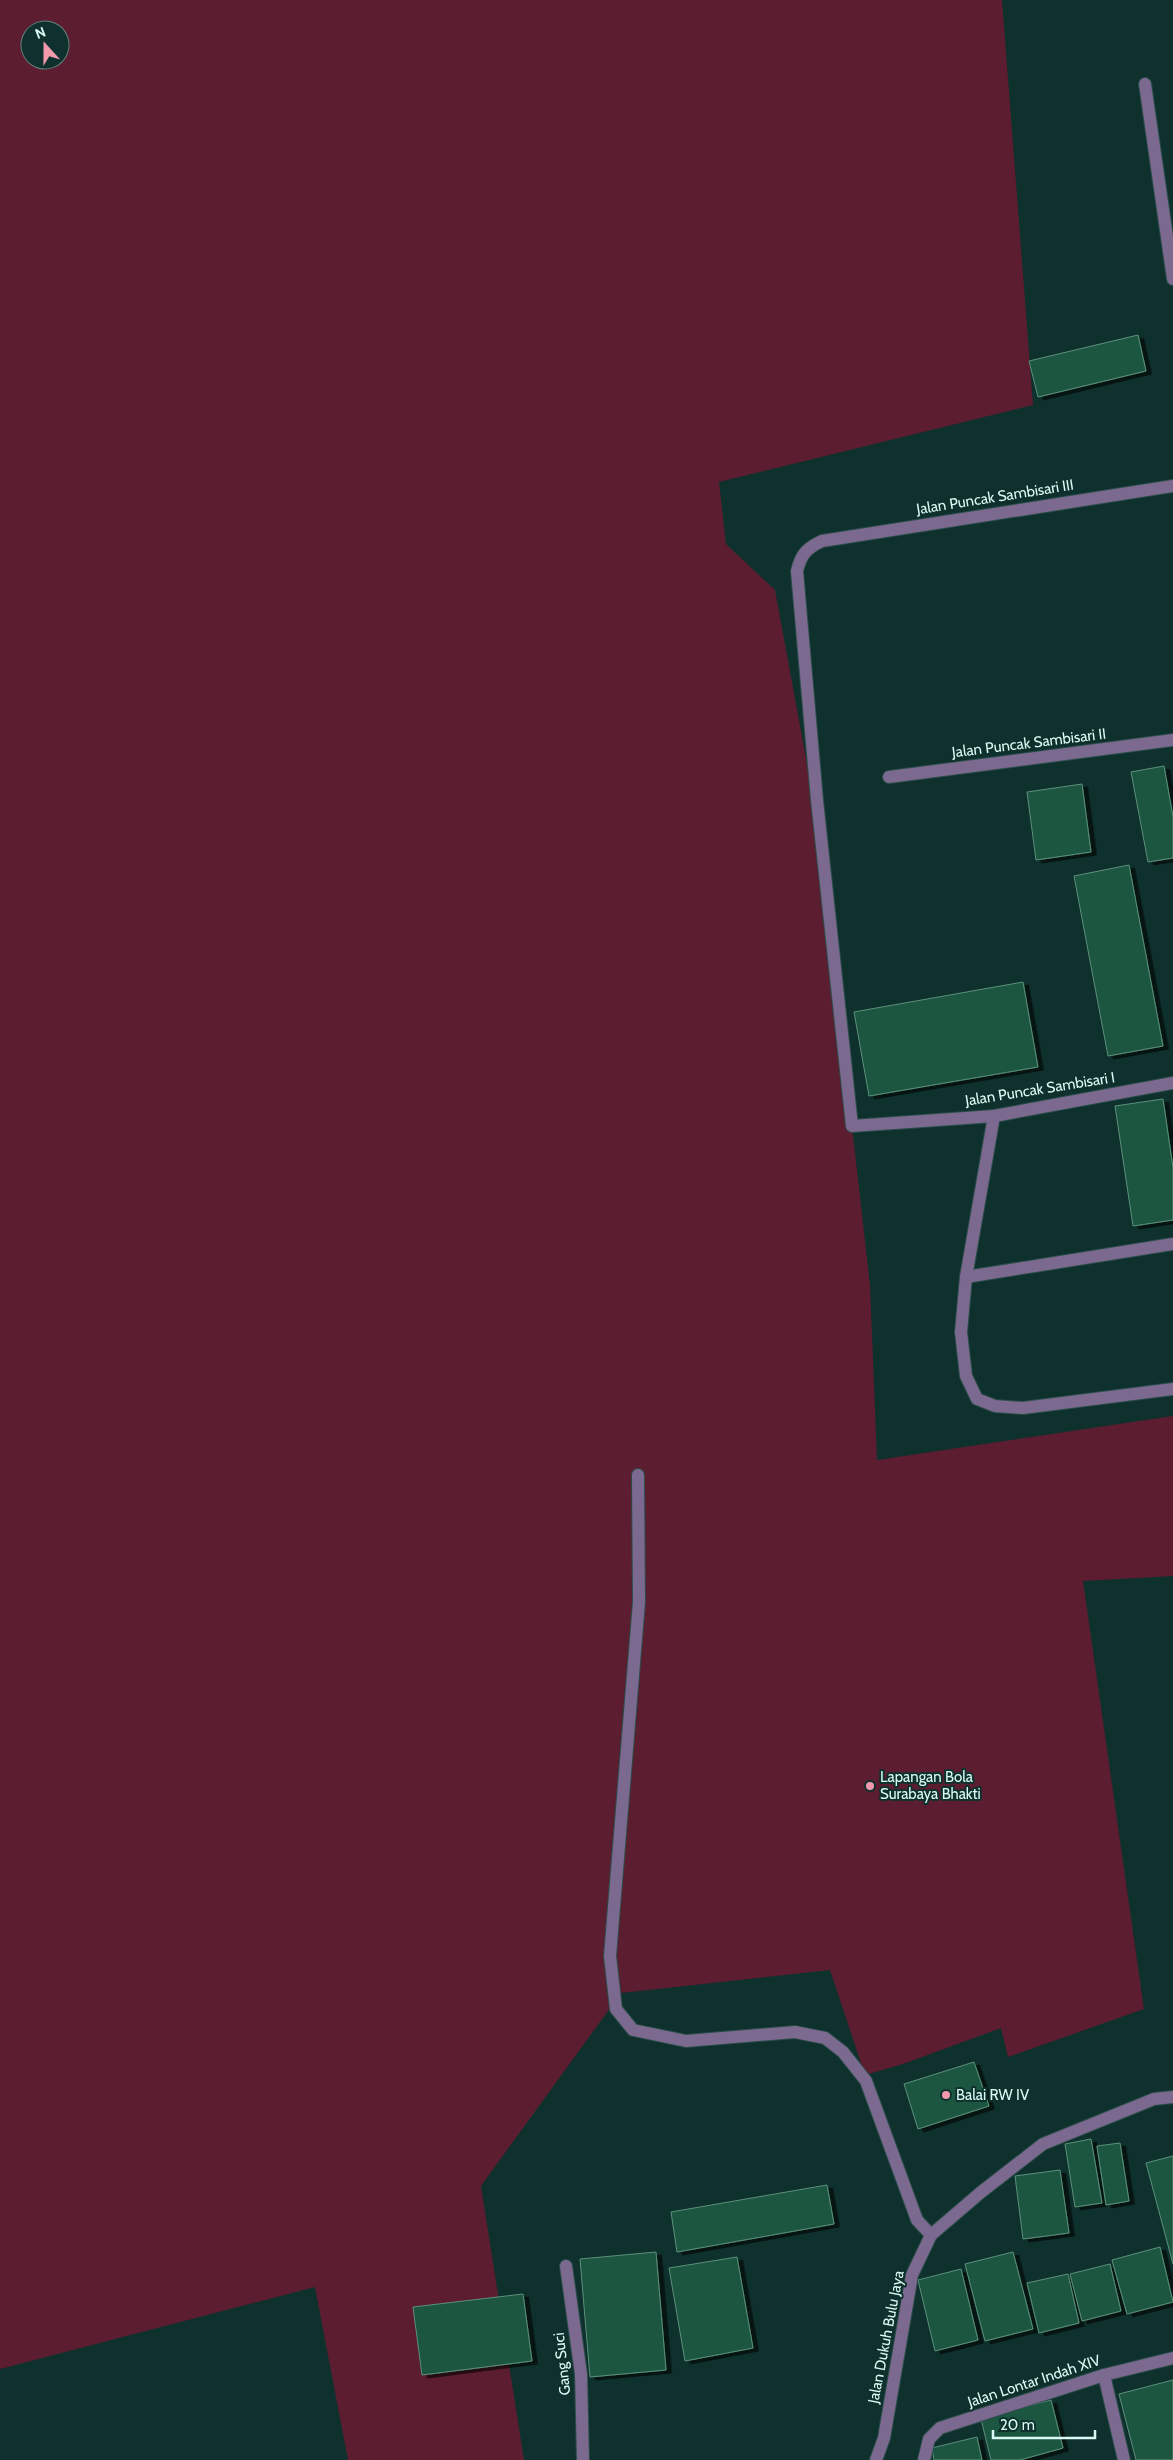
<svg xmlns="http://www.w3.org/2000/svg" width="1173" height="2460" font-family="Cabin,sans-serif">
<defs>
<filter id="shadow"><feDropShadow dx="5.5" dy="3" stdDeviation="0" flood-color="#0009"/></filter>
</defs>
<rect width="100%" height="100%" fill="#0f312d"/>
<path fill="#5b1d2f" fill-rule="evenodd" d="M0,0H1002L1033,405L719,482L726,544L775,590L817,818L870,1285L877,1460L1173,1416V1576L1083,1581L1144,2009L1008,2057L1001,2028L903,2064L865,2075L830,1970L621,1993L481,2186L524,2460H348L315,2287L0,2369ZM30,30H60V60H30Z"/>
<g fill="#1d5440" stroke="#5c917b" filter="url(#shadow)">
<path d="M1138,335L1146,371L1038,397L1029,361Z"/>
<path d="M1164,766L1173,817V858L1148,862L1131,772Z"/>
<path d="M1082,784L1091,852L1036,860L1027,792Z"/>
<path d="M1129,865L1163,1046L1108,1056L1074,876Z"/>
<path d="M1023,982L1038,1067L869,1096L854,1012Z"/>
<path d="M1163,1099L1173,1168V1220L1133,1226L1115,1106Z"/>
<path d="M974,2062L989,2106L918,2129L904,2084Z"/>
<path d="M1091,2139L1102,2203L1075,2207L1065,2144Z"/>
<path d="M1120,2143L1129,2201L1106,2205L1097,2146Z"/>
<path d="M1173,2156V2264L1146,2163Z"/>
<path d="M1060,2170L1069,2233L1023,2239L1015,2176Z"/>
<path d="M827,2185L834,2224L677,2252L671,2212Z"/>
<path d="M1160,2247L1173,2302L1127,2314L1112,2260Z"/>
<path d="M656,2252L666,2370L590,2377L580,2259Z"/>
<path d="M1013,2252L1033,2329L985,2341L965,2264Z"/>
<path d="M737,2257L753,2348L685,2361L669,2268Z"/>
<path d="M1110,2264L1121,2311L1082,2321L1070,2274Z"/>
<path d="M961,2269L978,2340L935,2351L918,2280Z"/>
<path d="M1068,2274L1079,2323L1039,2333L1027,2283Z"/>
<path d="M523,2294L532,2361L422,2375L413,2307Z"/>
<path d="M1173,2380V2460H1136L1119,2394Z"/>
<path d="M1051,2400L1063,2448L1020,2460H991L981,2419Z"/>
<path d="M977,2437L982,2460H934L932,2448Z"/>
</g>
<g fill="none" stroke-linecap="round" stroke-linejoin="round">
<g stroke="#2b4d49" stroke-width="14">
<g id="service">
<path d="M994,1116L966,1277L961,1332L966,1376L977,1399L995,1406L1023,1408L1173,1389"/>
<path d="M966,1277L1173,1244"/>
<path d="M638,1475L639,1602L610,1956L616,2009L633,2030L686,2041L795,2032L825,2038L843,2052L866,2081L917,2220L931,2235"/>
</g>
</g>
<g stroke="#2b4d49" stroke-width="14">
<g id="minor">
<path d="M1145,84L1173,279"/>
<path d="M1173,486L822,541C807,548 801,554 797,571L817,800L852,1126L994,1116L1173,1083"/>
<path d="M889,777L1173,740"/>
<path d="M566,2266L581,2374L583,2460"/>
<path d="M1104,2375L1124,2460"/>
<path d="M876,2460L884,2438L912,2275L931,2235L980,2193L1043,2144L1154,2099L1173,2097"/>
<path d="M924,2460L929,2439L940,2428L1104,2375L1173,2358"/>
</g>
</g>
<use href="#service" stroke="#7b6990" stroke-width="12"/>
<use href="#minor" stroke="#7b6990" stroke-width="12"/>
</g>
<g fill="#f29aac" stroke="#0f312d" stroke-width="2">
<circle cx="870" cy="1786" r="5"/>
<circle cx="946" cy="2095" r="5"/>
</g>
<g text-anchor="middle" stroke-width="4" stroke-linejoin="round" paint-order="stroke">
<g font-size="15" fill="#dafaf5" stroke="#0f312d">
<text transform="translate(995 497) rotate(-9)" y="5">Jalan Puncak Sambisari III</text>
<text transform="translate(1029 743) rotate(-7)" y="5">Jalan Puncak Sambisari II</text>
<text transform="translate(1040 1089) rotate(-9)" y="5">Jalan Puncak Sambisari I</text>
<text transform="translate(886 2337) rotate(-79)" y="5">Jalan Dukuh Bulu Jaya</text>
<text transform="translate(562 2364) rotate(-96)" y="5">Gang Suci</text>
<text transform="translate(1034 2381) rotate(-18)" y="5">Jalan Lontar Indah XIV</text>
</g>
<g font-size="15" fill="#dafaf5" stroke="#0f312d" text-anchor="start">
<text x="880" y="1782">Lapangan Bola<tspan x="880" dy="17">Surabaya Bhakti</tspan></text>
<text x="956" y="2100">Balai RW IV</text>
</g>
</g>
<g transform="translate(45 45) rotate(339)"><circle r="24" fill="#0f312d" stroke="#60817d"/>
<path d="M0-4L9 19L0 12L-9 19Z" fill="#f29aac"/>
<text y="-8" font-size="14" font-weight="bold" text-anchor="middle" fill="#dafaf5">N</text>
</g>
<path d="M993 2430v8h102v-8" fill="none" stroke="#dafaf5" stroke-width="2.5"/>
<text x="1000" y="2430" font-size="15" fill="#dafaf5" stroke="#0f312d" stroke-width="4" paint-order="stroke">20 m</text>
</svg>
